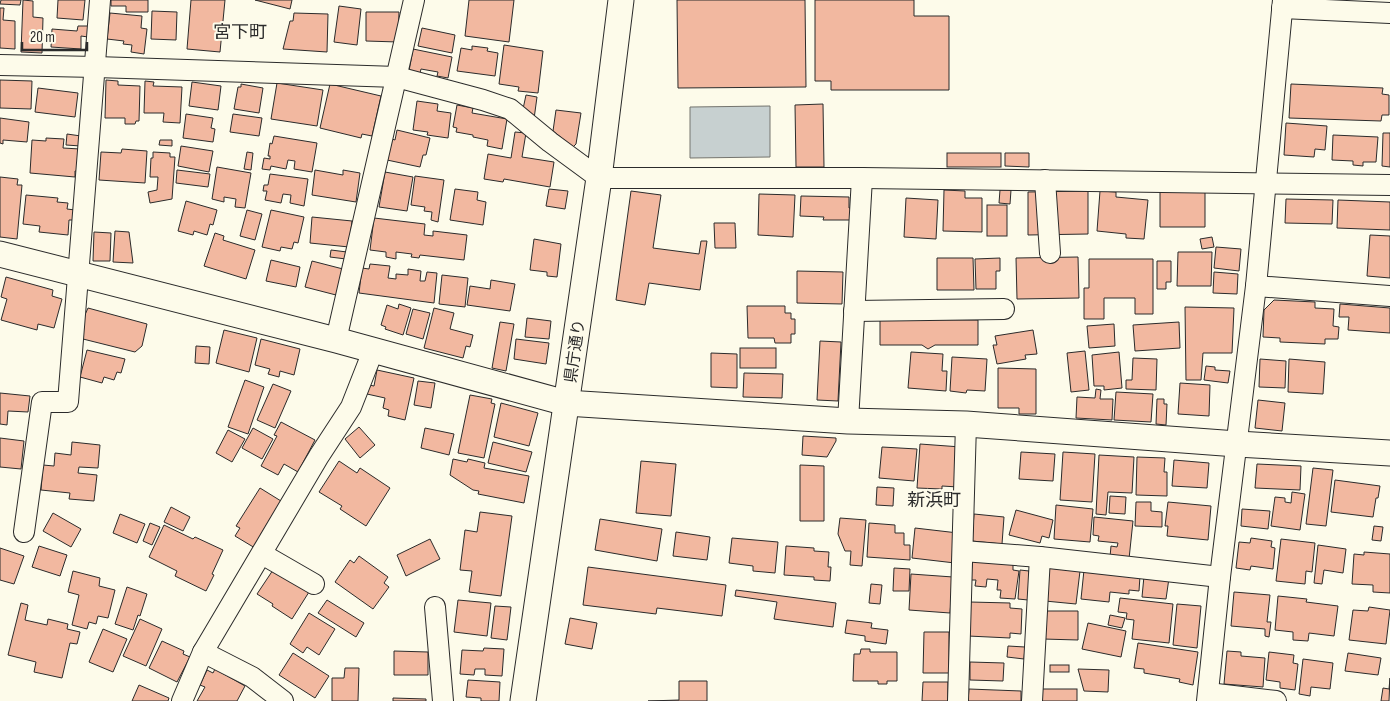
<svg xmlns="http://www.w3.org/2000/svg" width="1390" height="701" font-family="'Sofia Sans Condensed','Noto Sans JP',sans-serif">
<rect width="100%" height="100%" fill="#fdfbea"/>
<path fill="#c7d0d0" stroke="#74746e" d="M770,106V157L690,158V107Z"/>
<g fill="#f2b8a0" stroke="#2b2b2b">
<path d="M1,0H21L20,5L0,4Z"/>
<path d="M23,0L33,1V17L43,18L42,53L21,52Z"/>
<path d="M58,0H85L83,20L57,18Z"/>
<path d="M111,0H148V12H126V6H111Z"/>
<path d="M191,0H225L220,52L187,49Z"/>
<path d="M255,0H292L290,9Z"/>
<path d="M469,0H514L509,42L465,36Z"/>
<path d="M677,0H805L806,87L678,88Z"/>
<path d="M815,0H914V16H949V90H831V81H815Z"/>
<path d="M339,6L361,9L357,45L334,42Z"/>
<path d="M0,8H4L3,20L15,21V49L0,48Z"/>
<path d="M152,11L177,12L176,40L151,39Z"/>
<path d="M366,12H399L398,42L366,41Z"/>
<path d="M110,13L142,16L141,28L147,29L144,54L131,52L132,45L123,44L124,41L107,39Z"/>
<path d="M294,13L328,14L327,52L283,49L290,21H293Z"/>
<path d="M78,26H89L88,37L81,36V49L51,47L52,29L77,31Z"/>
<path d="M422,28L455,35L452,53L418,46Z"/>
<path d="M504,45L543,51L538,93L518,91L519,87L499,84Z"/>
<path d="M472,46L488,48L487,51L498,53L495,76L457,71L461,48L472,50Z"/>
<path d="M413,49L452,57L448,78L437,76L438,72L421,69L420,73L409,71Z"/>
<path d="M0,80L32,81L31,109L0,108Z"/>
<path d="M106,80L118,81V85L140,86L139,121H136L135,124H125V118H105Z"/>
<path d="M145,81L154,82L153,86L182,87L180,123L163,122L164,113H144Z"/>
<path d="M192,82L221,86L218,110L189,106Z"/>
<path d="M277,83L323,90L317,126L271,119Z"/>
<path d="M241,84L263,88L259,113L234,109L238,87H241Z"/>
<path d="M330,84L381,96L372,136L362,134L361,138L320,128Z"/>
<path d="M1291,84L1383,88L1382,94L1389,95V115H1382L1381,121L1289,118Z"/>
<path d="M38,88L78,93L75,117L35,112Z"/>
<path d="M526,95L537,97L534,119L523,109Z"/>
<path d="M417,101L438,104L437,111L451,113L448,138L427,135L428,132L413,130Z"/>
<path d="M823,104L824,167H796L795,105Z"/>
<path d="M457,105L473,108L472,113L507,119L502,149L487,146L488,140L473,137V135L456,132L457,128L453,127Z"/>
<path d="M556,110L581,113L576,144L573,147L553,131Z"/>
<path d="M186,114L213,118L211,128L215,129L213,142L183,138Z"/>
<path d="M233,114L262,118L259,136L230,132Z"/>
<path d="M0,118L29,122L27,142L3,140V144L0,143Z"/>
<path d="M1286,123L1327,126L1325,150L1315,149L1314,157L1284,155Z"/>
<path d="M397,130L430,138L426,155H423L420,167L387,160L392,139L395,140Z"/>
<path d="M515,132L526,133L522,157L554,162L550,187L504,179L503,182L484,179L488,154L511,158Z"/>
<path d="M1383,133H1390V167L1382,166Z"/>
<path d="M67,134L81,136V146L66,145Z"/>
<path d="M1333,135L1378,137L1376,162H1363V166L1353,165V161L1332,160Z"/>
<path d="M274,136L317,143L312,172L294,169L295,161L288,160L286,169L271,166L270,170L262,169L264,158L270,159V156H268L270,143L272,144Z"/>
<path d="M46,138L64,139L63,148L80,149L78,171H75V177L30,173L32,140L46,141Z"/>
<path d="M160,140H172V146L159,145Z"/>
<path d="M181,146L213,151L209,172L178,166Z"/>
<path d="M122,149L147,151L145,183L99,180L101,152L121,153Z"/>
<path d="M153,152L170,153V157H175L172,199L150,203L148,192L157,190L158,177H150L151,158H153Z"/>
<path d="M247,152L253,153L251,170L244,169Z"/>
<rect x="947" y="153" width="54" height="14"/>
<path d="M1005,153H1029V167L1005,166Z"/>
<path d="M217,167L251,173L245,208L235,207L236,199L224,197V202L212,199Z"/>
<path d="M177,170L210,174L208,187L176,183Z"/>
<path d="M315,170L343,175V170L360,173L356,202L312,195Z"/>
<path d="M385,172L413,177L407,211L379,207Z"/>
<path d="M270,174L308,179L304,206L290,203L291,195L283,194L281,203L265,200L267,191H263L264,185H268Z"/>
<path d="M415,176L444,180L438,222L431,220L432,212L424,211L425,207L411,205Z"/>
<path d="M0,177L18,179L17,185H22L17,239L0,237Z"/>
<path d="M455,189L478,192L477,200L486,202L483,225L450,220Z"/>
<path d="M549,189L568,191L565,209L546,206Z"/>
<path d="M944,190L965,191V198H982V232L943,231Z"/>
<path d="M1000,190H1011L1010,204L999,203Z"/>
<path d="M631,191L661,195L653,248L699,254L701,241H707L700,290L649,283L645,305L616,300Z"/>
<path d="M1088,191V234L1028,235V192Z"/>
<path d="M1100,191L1116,192V197L1148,200L1144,239L1126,238V234L1097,231Z"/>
<path d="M1205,191V227H1160V192Z"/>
<path d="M759,194L795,195L793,237L758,235Z"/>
<path d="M26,195L58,198L57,202L68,203L67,209L75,210L74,220H69L68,235L39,232L40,226L23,224Z"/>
<path d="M801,196L849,197V208H852V220H823L824,217L800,216Z"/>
<path d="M906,198L938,200L936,239L904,237Z"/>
<path d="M1286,199L1333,200L1332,224L1285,223Z"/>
<path d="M1338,200L1390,202V230L1337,228Z"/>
<path d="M186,201L217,210L213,225L210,224L207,235L194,231L193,235L178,231Z"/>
<rect x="987" y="205" width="20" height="31"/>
<path d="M247,210L262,214L255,240L240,236Z"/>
<path d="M271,210L304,217L298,243L294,242L292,249L281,247L280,251L262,247Z"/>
<path d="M312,217L352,221L349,247L310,243Z"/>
<path d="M374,218L425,224L424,235L433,236V231L467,235L464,260L420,255L419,258L411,257L412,254L396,252V259L386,257V252L370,250Z"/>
<path d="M714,223H735L736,248H715Z"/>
<path d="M115,231L129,232L133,263L113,262Z"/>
<path d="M94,232L111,233L110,261H93Z"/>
<path d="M215,233L224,236L223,240L255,250L246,279L204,266Z"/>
<path d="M1370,235L1390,236V278L1367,276Z"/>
<path d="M1212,237L1214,247L1202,249L1200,239Z"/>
<path d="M534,239L561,244L557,277L547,276V272L530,270Z"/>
<path d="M1216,247L1241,249L1239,271L1214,268Z"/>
<path d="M331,250L347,252L346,259L330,257Z"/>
<path d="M1178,252H1212L1211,286H1177Z"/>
<path d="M1078,257L1079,298L1017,299L1016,258Z"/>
<path d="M937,258H973L974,290H937Z"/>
<path d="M1000,258V271H996V289H976L975,259Z"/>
<path d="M1089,259H1153V314H1135V298H1104V319H1084V288H1089Z"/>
<path d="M271,260L300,267L296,287L266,281Z"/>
<path d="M312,261L343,269L336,295L305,287Z"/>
<path d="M1157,261H1171V282H1166V289H1157Z"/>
<path d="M370,264L390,266L388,278L396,279V274L408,275V269L421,271L420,281H425L427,272L437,273L434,303L359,293L362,268L369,269Z"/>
<path d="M797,271L843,272L842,304L797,303Z"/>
<path d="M1214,272L1238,274L1237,294L1213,293Z"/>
<path d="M442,275L468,278L465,307L439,304Z"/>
<path d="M6,277L53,290L52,296L62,299L54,328L38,324L37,330L1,320L7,299L1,297Z"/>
<path d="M491,280L515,284L510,311L467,305L470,286L490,289Z"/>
<path d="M1274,300L1315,302V308L1334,309L1333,326L1339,327L1338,339H1325V344L1280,342V338L1263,337L1264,310Z"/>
<path d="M399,304L411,308L403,335L385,329L386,327L381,325L387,305L398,309Z"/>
<path d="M1340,304L1390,308V333L1348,330L1349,317H1339Z"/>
<path d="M747,306H785V313H791V319H795V334H791V343H775L774,338H748Z"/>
<path d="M1185,307L1234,308L1232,353H1203L1201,380H1186Z"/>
<path d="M88,308L147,324L142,346L135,352L83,339L84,317Z"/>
<path d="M434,308L454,313L450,329L473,335L470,347L466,346L463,358L424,348Z"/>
<path d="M413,309L430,313L423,339L406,334Z"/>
<path d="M527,318L551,321L549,339L525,337Z"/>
<path d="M880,319L978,320V345H935L928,349L922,345H880Z"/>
<path d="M500,322L514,324L506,371L492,368Z"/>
<path d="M1179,322L1180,348L1135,351L1133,325Z"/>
<path d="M1114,324L1115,346L1089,348L1087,326Z"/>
<path d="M224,330L257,338L249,372L216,363Z"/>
<path d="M1033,330L1037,354L1025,355L1026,359L997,364L993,345H997L995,336Z"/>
<path d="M261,339L300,349L294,375L280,371L279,377L268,374L270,369L255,365Z"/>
<path d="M516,339L549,343L546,364L514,359Z"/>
<path d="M820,341L841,342L838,401L817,400Z"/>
<path d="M196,346L210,347L209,364L195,363Z"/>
<rect x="740" y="348" width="36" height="20"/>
<path d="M87,350L125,359L121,373L117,372L114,380L104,377L102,383L80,377Z"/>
<path d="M1085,351L1089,390L1071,392L1067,353Z"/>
<path d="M911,352L943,354L942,371H947L946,391L908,388Z"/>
<path d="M1119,352L1122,388L1104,390V386H1094L1092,355Z"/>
<path d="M711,353L737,354V388L711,387Z"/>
<path d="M952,357L987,359L985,391L967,390L966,393L950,391Z"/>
<path d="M1133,358L1157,359L1156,390L1126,389V380H1132Z"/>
<path d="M1260,359L1286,361L1285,388L1259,387Z"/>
<path d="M1289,359L1325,362L1323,394L1288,392Z"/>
<path d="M1206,366L1215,367V370L1230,371L1228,383L1204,380Z"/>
<path d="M998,368L1036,369V414H1019V408H998Z"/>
<path d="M377,370L414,378L405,420L388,416L389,410L383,408L385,398L367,394L369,385L374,386Z"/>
<path d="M744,373L783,374L782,398L743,397Z"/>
<path d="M245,380L264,387L248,434L228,427Z"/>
<path d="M418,381L435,383L431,408L414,405Z"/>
<path d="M1180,383L1210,385L1209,416L1178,414Z"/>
<path d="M273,384L291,391L275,428L257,420Z"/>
<path d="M1096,389L1101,390L1100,399H1113L1112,420L1076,418L1077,397L1095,398Z"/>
<path d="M1116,392L1153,394L1151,422L1114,420Z"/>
<path d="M0,393L30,396L28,412L8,411L7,425L0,424Z"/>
<path d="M470,395L492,399L491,403L495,404L484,458L458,453Z"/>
<path d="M1157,399H1164V404H1167L1166,425L1156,424Z"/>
<path d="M1258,400L1285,403L1282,431L1255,428Z"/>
<path d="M501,403L538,413L529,446L494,437Z"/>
<path d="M281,422L315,440L298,472L284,464L278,475L261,466L277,436L274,435Z"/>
<path d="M359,427L375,445L360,458L345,439Z"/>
<path d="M253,428L273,439L262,459L242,448Z"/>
<path d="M425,428L454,434L449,455L421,448Z"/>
<path d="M228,430L245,439L232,462L216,453Z"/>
<path d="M803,436L836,438V441L827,457L802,455Z"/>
<path d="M0,438L24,441L21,469L0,467Z"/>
<path d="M72,442L100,445L98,468L79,467L78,473L97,475L94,501L69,499L70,493L41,490L43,465L54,466L55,453L71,455Z"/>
<path d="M493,442L532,452L526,472L488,463Z"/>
<path d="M920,444L961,447L958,487L942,486V489L917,488Z"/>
<path d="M882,447L917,449L914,481L879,478Z"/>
<path d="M1021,452L1055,454L1053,481L1019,479Z"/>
<path d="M1063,452L1095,454L1092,502L1060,500Z"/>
<path d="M1099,455L1134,457L1132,493L1108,492L1106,515L1096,514Z"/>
<path d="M1137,457L1165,458L1164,472H1167V496L1136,495Z"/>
<path d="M453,459L467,462L468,459L485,463L484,468L529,476L524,503L478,494L479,491L473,490L450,475Z"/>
<path d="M1174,460L1209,463L1207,488L1172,486Z"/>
<path d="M339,461L357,473L360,468L390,488L366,526L340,509L342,506L319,492Z"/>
<path d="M641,461L676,464L671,516L636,513Z"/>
<path d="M1257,464L1301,466L1300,490L1255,488Z"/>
<path d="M800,465L824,466V521H800Z"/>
<path d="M1313,468L1333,470L1326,526L1306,524Z"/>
<path d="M1335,480L1380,486L1378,498H1376L1373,517L1331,512Z"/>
<path d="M877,487L894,488L893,506L876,505Z"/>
<path d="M260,488L281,501L261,534L262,535L255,548L235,536L240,528L236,526Z"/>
<path d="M1292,492L1305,494L1300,530L1271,526L1275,497L1285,498V502L1291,503Z"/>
<path d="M1110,496L1126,497L1125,514L1109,513Z"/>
<path d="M1136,502H1151V511L1162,512V527L1135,526Z"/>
<path d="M1168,502L1211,506L1208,540L1167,536L1168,526H1165Z"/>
<path d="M1056,505L1093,509L1090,542L1054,539Z"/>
<path d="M171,507L190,517L183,531L164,522Z"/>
<path d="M1242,509L1270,511L1268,529L1241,526Z"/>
<path d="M1016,510L1053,520L1049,538L1042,536L1040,543L1009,535Z"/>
<path d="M480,512L512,516L501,596L469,592L472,571L460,570L465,530L477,532Z"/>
<path d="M53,513L81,529L71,547L43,531Z"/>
<path d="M120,514L145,524L137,543L113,533Z"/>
<path d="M974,514L1004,517L1002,544L972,541Z"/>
<path d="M1094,517L1133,521L1129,559L1110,557L1111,546L1117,547L1118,543L1098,541L1099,536L1093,535Z"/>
<path d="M840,518L866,520L862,566L850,565L851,551H845L838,534Z"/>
<path d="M600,519L662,529L657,561L595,550Z"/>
<path d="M150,523L160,527L152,545L143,541Z"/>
<path d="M869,523L895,525V533H904V545H910V560L867,557Z"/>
<path d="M164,525L193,539L195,537L223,550L212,574L214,575L206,591L175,576L177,571L149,557Z"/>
<path d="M1374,526L1383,527L1381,541L1372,540Z"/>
<path d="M915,528L958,533L955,563L912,558Z"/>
<path d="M676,532L710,537L707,560L673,556Z"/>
<path d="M732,538L778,542L775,573L753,571V566L729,563Z"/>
<path d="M1251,538L1272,541L1271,547L1275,548L1273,569L1251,566L1250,570L1236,568L1239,542L1250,543Z"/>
<path d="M430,539L440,559L406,576L397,555Z"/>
<path d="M1281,539L1315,543L1312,572L1306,571L1305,584L1276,581Z"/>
<path d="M1318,545L1346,549L1343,573L1324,570L1322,584L1314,583Z"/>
<path d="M39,546L67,555L60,576L32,567Z"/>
<path d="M786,546L814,548V551L829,552L828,567H831L830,581L814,580V577L784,575Z"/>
<path d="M0,548L24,556L14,584L0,580Z"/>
<path d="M1364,552L1390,554V593L1373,592V585L1352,584L1354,554L1364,555Z"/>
<path d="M359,556L388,577L384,583L389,587L373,609L335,582L350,560L354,563Z"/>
<path d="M973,559L1013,564V570L1019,571L1015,599L1000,598L1001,590H997L998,580L987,579L986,587L975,586L976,580H970Z"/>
<path d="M588,567L726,585L722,616L657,608L656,614L583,605Z"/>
<path d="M894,568L910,569L909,591H893Z"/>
<path d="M1048,568L1080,571L1076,604L1045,601Z"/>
<path d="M273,570L309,592L292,619L272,606L273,604L257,594Z"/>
<path d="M1020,570L1029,571L1028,600L1018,599Z"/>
<path d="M1084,570L1140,576L1139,591L1129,590V594L1110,592L1109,602L1081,599Z"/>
<path d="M73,571L100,578L99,586L115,590L108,618L98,616L96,624L89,622L87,629L72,625L79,595L68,592Z"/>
<path d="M911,574L953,577L950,613L909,610Z"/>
<path d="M1144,576L1169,578L1166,599L1142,597Z"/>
<path d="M871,584L882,585L880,604L869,603Z"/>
<path d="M127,587L147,594L140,616L138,615L133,630L115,624Z"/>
<path d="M736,590L836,603L833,627L774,619L777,602L735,596Z"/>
<path d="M1234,592L1270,595L1267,622H1271L1269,637L1265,636V629L1231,626Z"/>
<path d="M1278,596L1307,599L1306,602L1338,606L1334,636L1309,633L1308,641L1293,640V632L1275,630Z"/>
<path d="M1120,598L1173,604L1169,643L1132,639L1134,620L1126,619L1127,613L1118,612Z"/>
<path d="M327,600L364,623L356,637L318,613Z"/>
<path d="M458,600L491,603L487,636L454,632Z"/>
<path d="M970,602L1010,603V608L1022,609L1021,634L1010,633V638L968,636Z"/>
<path d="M21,603L28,605L25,620L47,625L48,619L68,624L67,629L80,632L77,644L70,643L62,678L34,672L36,662L8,655Z"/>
<path d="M1177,604L1201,606L1197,648L1173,645Z"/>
<path d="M495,606L511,607L507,640L491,638Z"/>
<path d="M1369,607L1390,610L1386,644L1349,640L1353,610L1368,611Z"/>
<path d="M1043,611H1078V640L1043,639Z"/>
<path d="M309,613L335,629L319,655L307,647L303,653L290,644Z"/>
<path d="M1110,615L1125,618L1122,628L1108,625Z"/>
<path d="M570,618L597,623L592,649L565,644Z"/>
<path d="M140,619L162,629L146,666L123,656Z"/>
<path d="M847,620L872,623L871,628L888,630L886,644L865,641V636L845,633Z"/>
<path d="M1088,623L1126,631L1121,657L1082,649Z"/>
<path d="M103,629L127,639L113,672L89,662Z"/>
<path d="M924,632H949V673H923Z"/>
<path d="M162,641L184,651L183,654L190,657L177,682L149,668Z"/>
<path d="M1138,643L1198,652L1193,685L1179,682L1180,679L1144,673V669L1134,668Z"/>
<path d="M1008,646L1025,647L1024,659L1007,657Z"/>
<path d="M484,648L504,649L502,676L485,675V669H475L474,675L460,674L462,650L483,651Z"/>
<path d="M861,649H870V652H897V681H887V684H878V681H853L854,654H860Z"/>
<path d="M394,651L428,652V675H394Z"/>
<path d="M1227,651L1241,652V656L1265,658L1263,687L1224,684Z"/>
<path d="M1269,652L1294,655L1293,663L1298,664L1295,690L1280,688V682L1266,680Z"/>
<path d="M293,653L329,676L315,698L279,675Z"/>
<path d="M1348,653L1381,658L1378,675L1345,671Z"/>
<path d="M1303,659L1333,663L1330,689L1311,687L1310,696L1299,694Z"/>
<path d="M970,662L1004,663L1003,681L970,680Z"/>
<rect x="1050" y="665" width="19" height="7"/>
<path d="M345,668H359L358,701H332V678H344Z"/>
<path d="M215,669L245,686L237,701H197L205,687L200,685L207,670L213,673Z"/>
<path d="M1078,669L1109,670L1108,692L1084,691Z"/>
<path d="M1390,678L1389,701H1381L1383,688L1389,689Z"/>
<path d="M468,680L500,682L499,701H481V698L466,697Z"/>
<path d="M679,681H707V701H648L679,700Z"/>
<path d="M923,682H948V701H922Z"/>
<path d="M139,685L169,698L168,701H132Z"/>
<path d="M969,689L1021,691V701H968Z"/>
<rect x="1040" y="689" width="37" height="12"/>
<path d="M393,698L426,699V701H393Z"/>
</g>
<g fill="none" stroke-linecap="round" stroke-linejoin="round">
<g stroke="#2b2b2b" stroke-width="22">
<g id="minor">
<path d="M1282,8L1390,13"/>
<path d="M0,65L96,67L397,77L483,100L510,109L550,142L599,178H862L1390,185"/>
<path d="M1045,180L1050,253"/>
<path d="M1256,286L1390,296"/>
<path d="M854,311L1004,309"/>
<path d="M336,340L414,0"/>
<path d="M848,421L862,178"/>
<path d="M24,532L42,402H68L100,0"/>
<path d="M963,551L1040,557L1220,577"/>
<path d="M262,554L314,584"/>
<path d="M435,607L443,701"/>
<path d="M203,652L252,677L283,701"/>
<path d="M1208,693L1276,701"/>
<path d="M182,701L203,652L319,456L351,407L373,351"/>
<path d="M958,701L966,424"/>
<path d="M1032,701L1040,557"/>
<path d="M1207,701L1220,577L1256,286L1283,0"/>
</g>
</g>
<g stroke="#2b2b2b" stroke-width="27">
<g id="tertiary">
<path d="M0,254L336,340L566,403L848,421L966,424L1237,444L1390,453"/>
<path d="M523,701L599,178L621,0"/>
</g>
</g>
<use href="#minor" stroke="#fdfbea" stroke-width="20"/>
<use href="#tertiary" stroke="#fdfbea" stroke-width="25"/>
</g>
<g text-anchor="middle" stroke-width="4" stroke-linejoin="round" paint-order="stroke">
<g font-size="16" fill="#2b2b2b" stroke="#fdfbea">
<text transform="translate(574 351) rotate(-82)" y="6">県庁通り</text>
</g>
<g font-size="18" fill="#2b2b2b" stroke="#fdfbea">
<text x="240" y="38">宮下町</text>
<text x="934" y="506">新浜町</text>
</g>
</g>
<path d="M22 42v8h65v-8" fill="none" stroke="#2b2b2b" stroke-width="2.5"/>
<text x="30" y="42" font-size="15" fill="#2b2b2b" stroke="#fdfbea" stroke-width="4" paint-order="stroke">20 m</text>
</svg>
